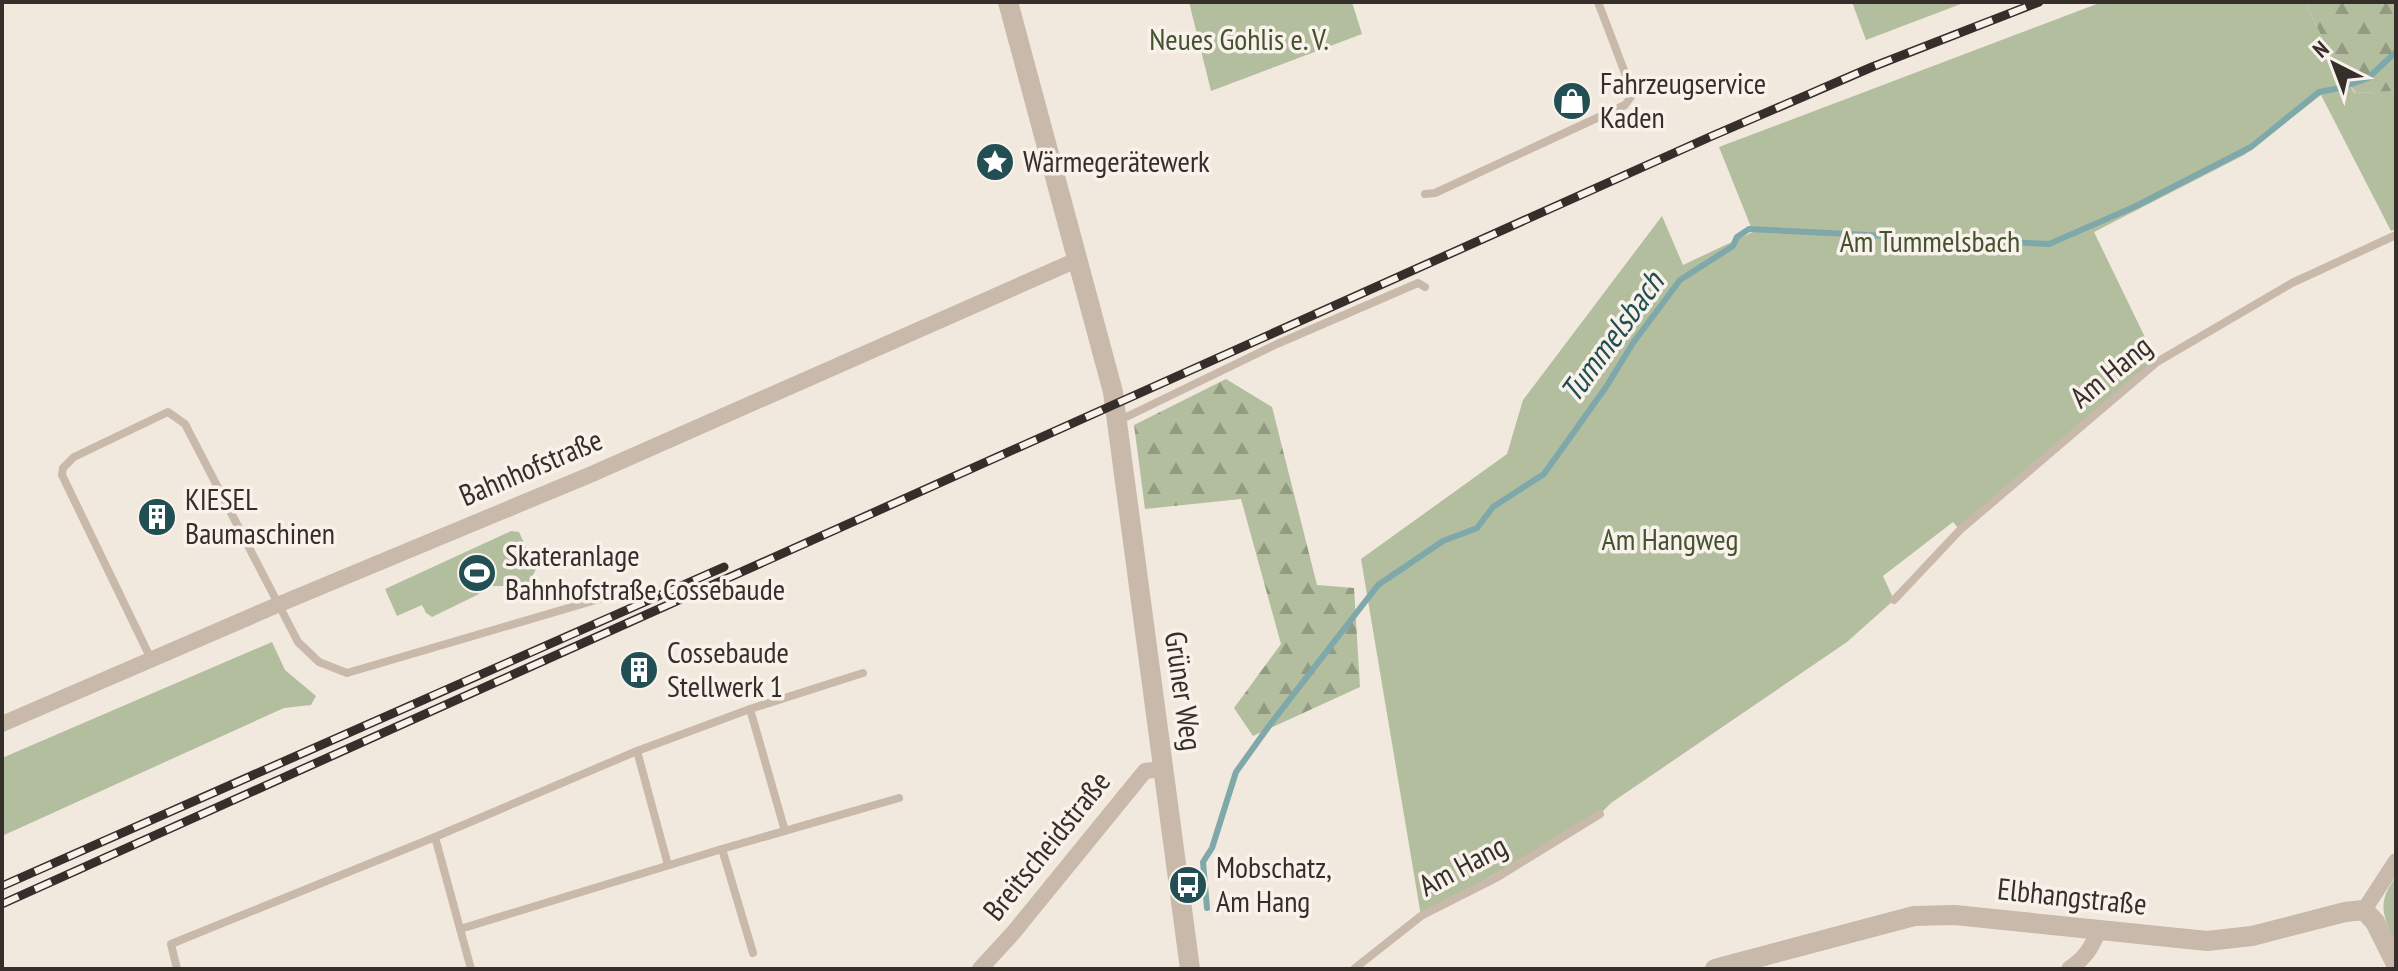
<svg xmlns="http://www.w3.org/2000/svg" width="2398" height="971" font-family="'PT Sans Narrow',sans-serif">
<defs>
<pattern id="forest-firs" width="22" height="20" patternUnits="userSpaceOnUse" patternTransform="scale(2)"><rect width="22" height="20" fill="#b3be9f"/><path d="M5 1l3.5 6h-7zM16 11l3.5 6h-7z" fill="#929b82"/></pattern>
</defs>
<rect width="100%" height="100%" fill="#f1e9de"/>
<g fill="#b3be9f">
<path d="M1189,2H1352L1362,34L1211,91Z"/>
<path d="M1852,2H1966L1866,40Z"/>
<path d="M2102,2H2305L2337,69L2355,93L2396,91V229L2391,231L2321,95L2244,155L2094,232L2157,362L1960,530L1953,522L1883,576L1894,600L1847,642L1611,803L1600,814L1421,916L1361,559L1507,454L1523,400L1662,216L1683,265L1753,232L1719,147Z"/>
<path d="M511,531L519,532L536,569L529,583L523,586H488L477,595L432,617L426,613L422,605L397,616L385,589Z"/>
<path d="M272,642L285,670L316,696L311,705L284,708L2,836V758Z"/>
<path d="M2396,877V943C2383,916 2376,903 2396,877Z"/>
</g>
<g fill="url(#forest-firs)">
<path d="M2305,2H2396V91L2356,93L2337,69Z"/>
<path d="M1226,379L1272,407L1317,585L1354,588L1360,687L1253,736L1234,708L1281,644L1241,499L1145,509L1134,425Z"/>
</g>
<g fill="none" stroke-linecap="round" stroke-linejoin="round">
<path stroke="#7fa8ab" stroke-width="6" d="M1207,908L1203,862L1212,848L1236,772L1269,726L1378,585L1443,541L1477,528L1493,507L1544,474L1606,387L1633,343L1680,280L1733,246L1737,237L1749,229L2049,244L2134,207L2251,147L2319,92L2340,88L2368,78L2396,52"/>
<g stroke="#c8b9ab" stroke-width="8">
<path d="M1425,194L1435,193L1625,105L1633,94L1598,2"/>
<path d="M1118,421L1277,344L1418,283L1425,287"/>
<path d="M1894,600L1960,530L2157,362L2292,283L2396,235"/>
<path d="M151,659L62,475L63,468L74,457L168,412L185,424L298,642L319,662L347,673L613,595"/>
<path d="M750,709L785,831"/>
<path d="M637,751L750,709L863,673"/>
<path d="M435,837L637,751L668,865"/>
<path d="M722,849L899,798"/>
<path d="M460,929L722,849L753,953"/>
<path d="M177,969L171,944L435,837L471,969"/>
<path d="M1354,969L1421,916L1496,878L1600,814"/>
</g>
<g stroke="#c8b9ab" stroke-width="16">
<path d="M2,724L275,606L592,474L1079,259"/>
<path d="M2364,910L2396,861"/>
<path d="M980,969L1013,933L1145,771L1163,769"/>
<path d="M2069,969C2084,959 2092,948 2098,931"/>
</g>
<g stroke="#c8b9ab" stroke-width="20">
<path d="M1008,2L1113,392L1190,969"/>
<path d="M1715,969L1914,916L1955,915L2207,941L2252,936L2345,912L2364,910L2375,922L2396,964"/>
</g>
<g stroke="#362e2a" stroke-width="9">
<g id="rail">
<path d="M2,886L724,567"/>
<path d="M2,904L1712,136L1872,67L2039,2"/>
</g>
</g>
<use href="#rail" stroke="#f8f2ea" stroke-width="6" stroke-dasharray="18" stroke-linecap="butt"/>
</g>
<defs>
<g id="shop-disc" transform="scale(2)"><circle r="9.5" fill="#224f54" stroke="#f8f2ea"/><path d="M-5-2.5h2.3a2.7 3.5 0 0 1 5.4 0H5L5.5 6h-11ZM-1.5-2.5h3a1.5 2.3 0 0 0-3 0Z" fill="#fff"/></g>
<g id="sight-disc" transform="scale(2)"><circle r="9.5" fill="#224f54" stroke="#f8f2ea"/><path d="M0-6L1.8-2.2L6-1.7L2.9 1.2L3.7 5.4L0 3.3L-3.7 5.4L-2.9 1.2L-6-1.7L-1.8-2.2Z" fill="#fff"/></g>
<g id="building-disc" transform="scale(2)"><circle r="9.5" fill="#224f54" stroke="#f8f2ea"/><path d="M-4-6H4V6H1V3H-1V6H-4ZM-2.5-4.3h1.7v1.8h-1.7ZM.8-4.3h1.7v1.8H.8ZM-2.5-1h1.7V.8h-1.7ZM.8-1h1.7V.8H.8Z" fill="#fff"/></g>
<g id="stadium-disc" transform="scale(2)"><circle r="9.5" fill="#224f54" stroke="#f8f2ea"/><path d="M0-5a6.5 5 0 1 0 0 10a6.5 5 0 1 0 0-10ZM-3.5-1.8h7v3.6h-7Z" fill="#fff"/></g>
<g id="bus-disc" transform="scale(2)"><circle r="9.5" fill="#224f54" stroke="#f8f2ea"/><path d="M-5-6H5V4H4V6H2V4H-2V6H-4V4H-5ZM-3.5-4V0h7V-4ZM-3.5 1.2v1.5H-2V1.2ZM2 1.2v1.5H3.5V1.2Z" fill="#fff"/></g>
</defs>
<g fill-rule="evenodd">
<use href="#shop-disc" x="1572" y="101"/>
<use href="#sight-disc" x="995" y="162"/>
<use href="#building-disc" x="157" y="517"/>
<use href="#stadium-disc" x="477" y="573"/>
<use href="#building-disc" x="639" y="670"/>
<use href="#bus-disc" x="1188" y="885"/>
</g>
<g text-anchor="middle" stroke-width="7" stroke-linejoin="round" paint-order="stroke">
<g font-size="30" fill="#44522f" stroke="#f8f2ea">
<text x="1239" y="50">Neues Gohlis e. V.</text>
<text x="1930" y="252">Am Tummelsbach</text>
<text x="1670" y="550">Am Hangweg</text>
</g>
<g font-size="30" fill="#362e2a" stroke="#f8f2ea" text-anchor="start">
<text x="1600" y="94">Fahrzeugservice<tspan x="1600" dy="34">Kaden</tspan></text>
<text x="1023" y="172">Wärmegerätewerk</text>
<text x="185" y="510">KIESEL<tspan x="185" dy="34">Baumaschinen</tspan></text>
<text x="505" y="566">Skateranlage<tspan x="505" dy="34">Bahnhofstraße Cossebaude</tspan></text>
<text x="667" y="663">Cossebaude<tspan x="667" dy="34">Stellwerk 1</tspan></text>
<text x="1216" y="878">Mobschatz,<tspan x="1216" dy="34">Am Hang</tspan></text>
</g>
<g font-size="30" fill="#362e2a" stroke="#f8f2ea">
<text transform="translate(2111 372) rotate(-39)" y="10">Am Hang</text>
<text transform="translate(531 468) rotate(-23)" y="10">Bahnhofstraße</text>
<text transform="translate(1183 691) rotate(82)" y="10">Grüner Weg</text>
<text transform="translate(1047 846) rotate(-51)" y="10">Breitscheidstraße</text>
<text transform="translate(1463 866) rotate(-28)" y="10">Am Hang</text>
<text transform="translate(2072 897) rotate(6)" y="10">Elbhangstraße</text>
</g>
<g font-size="32" font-style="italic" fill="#224f54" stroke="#f8f2ea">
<text transform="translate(1612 337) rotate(-54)" y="11">Tummelsbach</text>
</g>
</g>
<rect width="2398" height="971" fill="none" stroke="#362e2a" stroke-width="8"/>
<g transform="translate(2334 64) rotate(318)" stroke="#f8f2ea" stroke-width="6" paint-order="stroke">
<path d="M0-6L14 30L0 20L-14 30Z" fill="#362e2a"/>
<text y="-12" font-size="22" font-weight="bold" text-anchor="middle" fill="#362e2a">N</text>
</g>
</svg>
